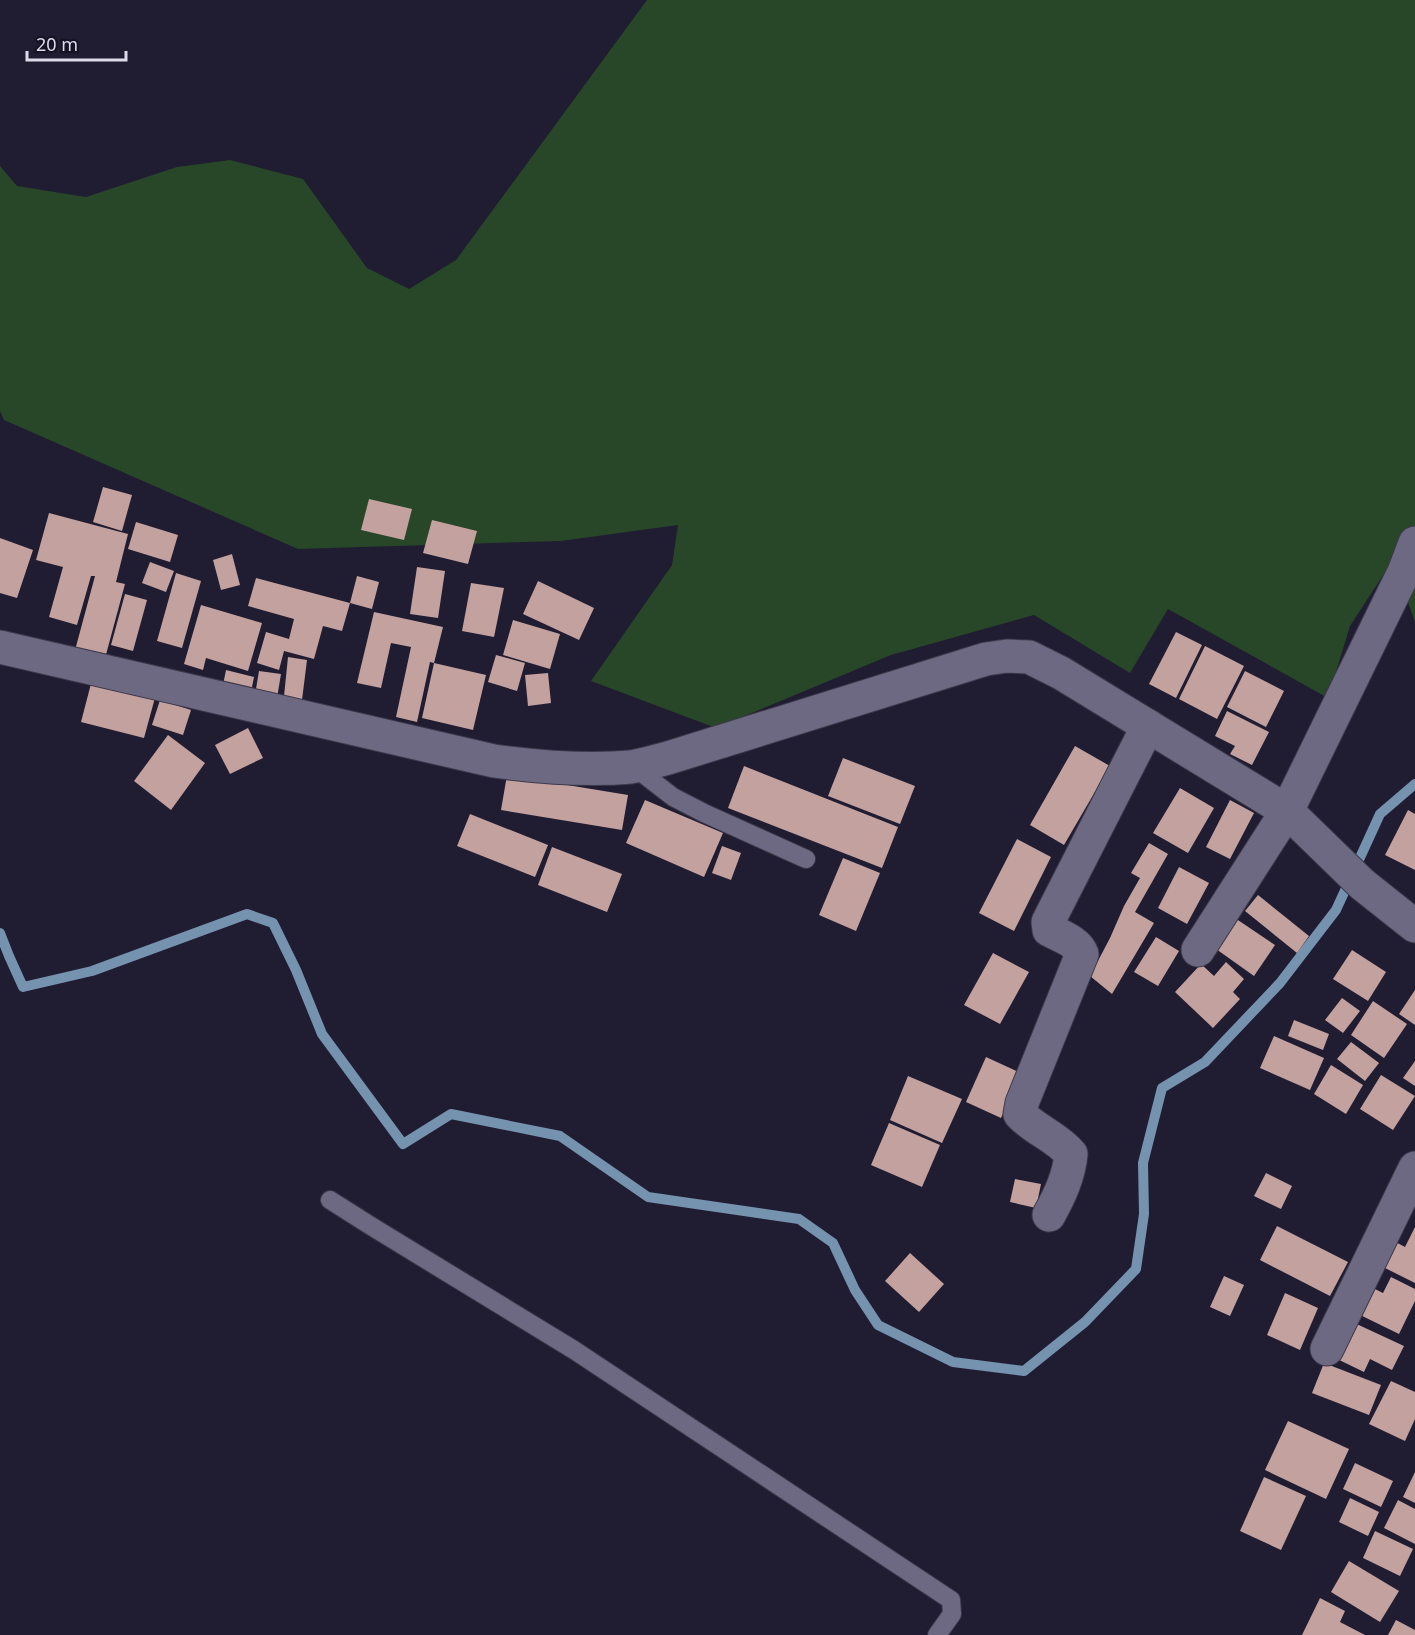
<svg xmlns="http://www.w3.org/2000/svg" width="1415" height="1635" font-family="'Noto Sans',sans-serif">
<rect width="100%" height="100%" fill="#201c31"/>
<path fill="#274728" d="M647,0H1415V622L1393,560L1350,626L1328,698L1168,609L1130,673L1034,615L891,655L716,728L591,681L672,565L678,525L561,541L298,549L4,420L0,411V166L17,186L86,197L177,167L230,160L303,179L367,268L409,289L456,260Z"/>
<g fill="none" stroke-linecap="round" stroke-linejoin="round">
<path stroke="#7592af" stroke-width="10" d="M0,933L9,956L23,987L92,971L247,914L273,923L296,970L322,1034L403,1144L451,1114L560,1136L648,1197L799,1219L833,1243L855,1290L878,1325L953,1362L1024,1371L1085,1322L1136,1269L1144,1214L1143,1163L1162,1088L1205,1062L1280,983L1336,910L1380,814L1415,784"/>
</g>
<g fill="#c3a19f">
<path d="M103,487L132,495L122,531L93,522Z"/>
<path d="M369,499L412,509L404,540L361,530Z"/>
<path d="M49,513L128,534L116,582L125,584L104,662L74,654L95,576H91L77,625L49,617L63,567L36,560Z"/>
<path d="M432,520L477,531L468,564L423,553Z"/>
<path d="M136,522L178,535L170,562L128,549Z"/>
<path d="M0,538L33,550L17,598L0,593Z"/>
<path d="M232,554L240,585L221,590L213,560Z"/>
<path d="M150,562L174,571L166,592L142,583Z"/>
<path d="M417,567L445,571L438,618L410,614Z"/>
<path d="M176,573L201,581L182,648L157,641Z"/>
<path d="M357,576L379,582L372,609L350,603Z"/>
<path d="M256,578L350,603L342,631L323,626L314,659L284,651L279,670L257,663L266,632L289,639L294,619L248,606Z"/>
<path d="M538,581L594,608L579,640L523,614Z"/>
<path d="M471,583L504,588L494,637L462,631Z"/>
<path d="M125,594L147,600L133,651L111,645Z"/>
<path d="M201,605L262,623L248,671L206,658L203,670L184,664Z"/>
<path d="M374,612L443,627L434,663L430,662L417,722L396,717L411,647L391,643L381,688L357,683Z"/>
<path d="M513,620L560,634L550,669L503,655Z"/>
<path d="M1176,632L1202,645L1176,698L1149,684Z"/>
<path d="M1205,646L1244,666L1217,719L1179,699Z"/>
<path d="M496,655L525,663L517,691L488,682Z"/>
<path d="M288,657L307,660L301,708L283,706Z"/>
<path d="M434,663L486,675L473,730L422,718Z"/>
<path d="M226,670L254,677L250,697L222,690Z"/>
<path d="M259,671L281,674L276,704L254,701Z"/>
<path d="M1245,671L1284,691L1266,727L1227,707Z"/>
<path d="M548,673L551,703L528,706L525,675Z"/>
<path d="M93,676L156,694L144,738L81,722Z"/>
<path d="M160,700L191,710L183,735L152,725Z"/>
<path d="M1227,711L1269,732L1252,765L1230,754L1235,746L1215,736Z"/>
<path d="M248,728L263,758L230,774L215,745Z"/>
<path d="M168,735L205,763L171,810L134,781Z"/>
<path d="M1075,746L1110,766L1064,845L1030,825Z"/>
<path d="M843,758L915,786L900,824L828,796Z"/>
<path d="M744,766L898,827L882,868L728,808Z"/>
<path d="M507,775L628,795L622,830L501,810Z"/>
<path d="M1180,788L1214,808L1188,853L1153,833Z"/>
<path d="M645,800L723,833L704,877L626,843Z"/>
<path d="M1230,800L1254,813L1230,859L1206,847Z"/>
<path d="M1408,810L1415,814V870L1385,855Z"/>
<path d="M470,814L548,845L535,877L457,846Z"/>
<path d="M1017,839L1051,857L1014,931L979,913Z"/>
<path d="M1149,843L1168,854L1135,912L1154,923L1112,994L1090,976L1110,938L1124,906L1140,878L1131,873Z"/>
<path d="M722,846L741,853L731,880L712,873Z"/>
<path d="M552,847L622,874L607,912L538,885Z"/>
<path d="M843,858L880,873L856,931L819,915Z"/>
<path d="M1179,867L1209,883L1187,924L1158,908Z"/>
<path d="M1258,895L1309,936L1297,953L1245,911Z"/>
<path d="M1229,914L1275,945L1254,976L1209,944Z"/>
<path d="M1156,937L1179,951L1158,986L1134,972Z"/>
<path d="M1352,950L1386,972L1368,1001L1333,979Z"/>
<path d="M993,953L1029,972L1000,1024L964,1005Z"/>
<path d="M1226,962L1244,979L1233,992L1240,999L1213,1028L1175,992L1201,964L1214,976Z"/>
<path d="M1415,990V1025L1399,1014Z"/>
<path d="M1342,998L1360,1011L1343,1033L1325,1020Z"/>
<path d="M1373,1001L1407,1024L1384,1058L1351,1035Z"/>
<path d="M1294,1020L1329,1034L1323,1050L1288,1036Z"/>
<path d="M1274,1036L1324,1058L1310,1090L1260,1068Z"/>
<path d="M1351,1042L1379,1063L1365,1081L1337,1059Z"/>
<path d="M986,1057L1021,1073L1001,1118L966,1102Z"/>
<path d="M1415,1061V1086L1403,1078Z"/>
<path d="M1331,1065L1363,1085L1346,1114L1314,1094Z"/>
<path d="M1381,1075L1415,1096L1393,1130L1360,1109Z"/>
<path d="M908,1076L962,1099L942,1143L890,1120Z"/>
<path d="M889,1123L940,1145L922,1187L871,1165Z"/>
<path d="M1266,1173L1292,1186L1281,1209L1254,1196Z"/>
<path d="M1015,1179L1041,1184L1036,1208L1010,1202Z"/>
<path d="M1277,1226L1348,1262L1330,1296L1260,1260Z"/>
<path d="M1415,1227V1283L1375,1263L1388,1238L1405,1247Z"/>
<path d="M910,1253L944,1284L919,1312L885,1281Z"/>
<path d="M1224,1276L1244,1285L1230,1316L1210,1307Z"/>
<path d="M1391,1277L1415,1289V1301L1399,1334L1352,1311L1365,1284L1383,1293Z"/>
<path d="M1285,1293L1318,1308L1300,1350L1267,1335Z"/>
<path d="M1348,1320L1404,1346L1392,1370L1370,1359L1364,1372L1331,1356Z"/>
<path d="M1324,1363L1381,1385L1369,1415L1312,1393Z"/>
<path d="M1391,1381L1415,1392V1419L1405,1441L1369,1424Z"/>
<path d="M1288,1421L1349,1449L1326,1499L1265,1470Z"/>
<path d="M1355,1463L1393,1481L1381,1507L1343,1489Z"/>
<path d="M1415,1472V1503L1403,1497Z"/>
<path d="M1264,1477L1306,1496L1281,1550L1240,1531Z"/>
<path d="M1350,1498L1379,1512L1368,1536L1339,1522Z"/>
<path d="M1398,1500L1415,1509V1544L1384,1528Z"/>
<path d="M1375,1531L1413,1549L1400,1576L1363,1558Z"/>
<path d="M1349,1561L1399,1591L1380,1622L1331,1592Z"/>
<path d="M1320,1598L1345,1611L1340,1622L1365,1635H1302Z"/>
<path d="M1396,1620L1415,1630V1635H1388Z"/>
</g>
<g fill="none" stroke-linecap="round" stroke-linejoin="round">
<g stroke="#3d394b" stroke-width="20">
<g id="lane">
<path d="M633,766L673,797L704,813L806,859"/>
<path d="M330,1200L371,1226L574,1350L951,1600L952,1614L937,1635"/>
</g>
</g>
<g stroke="#3d394b" stroke-width="35">
<g id="street">
<path d="M0,647L494,761C539,767 586,771 631,767C644,765 656,761 668,758L986,659L1007,656L1029,657L1061,673L1287,811L1362,884L1415,926"/>
<path d="M1198,950L1287,811L1404,572L1415,543"/>
<path d="M1049,1215C1060,1195 1069,1176 1071,1154C1057,1137 1035,1130 1020,1114L1022,1103L1082,954C1078,942 1061,936 1049,930L1048,922L1148,726"/>
<path d="M1327,1349L1415,1168"/>
</g>
</g>
<use href="#lane" stroke="#6d6983" stroke-width="18"/>
<use href="#street" stroke="#6d6983" stroke-width="33"/>
</g>
<path d="M27 51v9h99v-9" fill="none" stroke="#dddbea" stroke-width="3"/>
<text x="36" y="51" font-size="18" fill="#dddbea" stroke="#171327" stroke-width="4.5" paint-order="stroke">20 m</text>
</svg>
